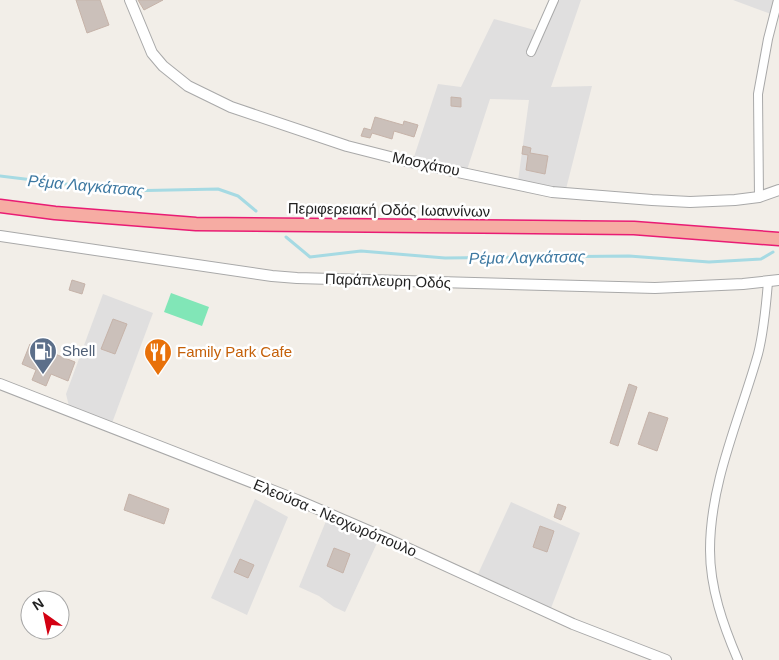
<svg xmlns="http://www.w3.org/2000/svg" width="779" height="660" font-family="Arial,sans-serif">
<rect width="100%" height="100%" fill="#f2eee8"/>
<g fill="#e0dfdf">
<path d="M557,0H581L551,87L592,86L565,193L518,181L529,100L490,99L467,170L413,160L438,84L461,87L494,19L542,32Z"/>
<path d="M733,0H774L771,14Z"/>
<path d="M103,294L153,313L112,423L69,406L66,394Z"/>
<path d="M255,499L288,517L247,615L211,598Z"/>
<path d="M511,502L580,533L551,608L478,574Z"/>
<path d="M326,521L377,543L345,612L334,607L319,596L299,587Z"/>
</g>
<path fill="#81e6b7" d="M171,293L209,307L202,326L164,312Z"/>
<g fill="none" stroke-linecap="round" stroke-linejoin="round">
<g stroke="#a6dae3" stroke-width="3">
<path d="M0,176L123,191L218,189L238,196L256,211"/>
<path d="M286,237L310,257L361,251L445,258L629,256L709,262L761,259L773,252"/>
</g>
</g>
<g fill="#cbc0ba" stroke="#c6b3a9">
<path d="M76,0H100L109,25L87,33Z"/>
<path d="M138,0H163L144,10Z"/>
<path d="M451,97L461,98V107L451,106Z"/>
<path d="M375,117L403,125L404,121L418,125L414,137L394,131L392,139L372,133L370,138L361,136L364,128L371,130Z"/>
<path d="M523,146L531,148L530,153L548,156L545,174L526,170L528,155L522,154Z"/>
<path d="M72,280L85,284L82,294L69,290Z"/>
<path d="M113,319L127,324L115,354L101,349Z"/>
<path d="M30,344L75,362L68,381L51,374L46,386L32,380L36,370L22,364Z"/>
<path d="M629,384L637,387L618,446L610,443Z"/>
<path d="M649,412L668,418L657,451L638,444Z"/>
<path d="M129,494L169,509L164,524L124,510Z"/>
<path d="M558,504L566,507L561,520L554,517Z"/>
<path d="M540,526L554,531L547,552L533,547Z"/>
<path d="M334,548L350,554L343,573L327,566Z"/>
<path d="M240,559L254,565L248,578L234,572Z"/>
</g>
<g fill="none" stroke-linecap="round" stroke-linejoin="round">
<g stroke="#a9a9a9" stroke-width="10">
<g id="minor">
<path d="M531,52L554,0"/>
<path d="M759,197L758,94L768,39L778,0"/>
<path d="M738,660C723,625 710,588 710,550C710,482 740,418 758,354C764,331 766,306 768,282"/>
</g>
</g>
<g stroke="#a9a9a9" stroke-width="12">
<g id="tertiary">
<path d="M130,0L152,53L163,66L188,86L231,107L347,146L406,161L552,192L652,200L690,202L735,200L759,197L779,190"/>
<path d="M0,236L272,276L297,278L655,288L743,284L779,280"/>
<path d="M0,384L297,500L383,537L573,624L666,660"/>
</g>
</g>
<g stroke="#e91c74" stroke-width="15">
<path id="trunk" d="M0,206L55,213L196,224L634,228L779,239"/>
</g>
<use href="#minor" stroke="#fff" stroke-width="8"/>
<use href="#tertiary" stroke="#fff" stroke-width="10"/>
<use href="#trunk" stroke="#f6aca3" stroke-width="12"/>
</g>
<defs>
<g id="fuel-pin" transform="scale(1.4375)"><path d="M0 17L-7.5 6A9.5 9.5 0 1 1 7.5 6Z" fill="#5c6f8a" stroke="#fff"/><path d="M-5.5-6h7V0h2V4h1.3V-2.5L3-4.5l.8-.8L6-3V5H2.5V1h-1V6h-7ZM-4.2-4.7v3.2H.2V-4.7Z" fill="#fff"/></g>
<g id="restaurant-pin" transform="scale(1.4375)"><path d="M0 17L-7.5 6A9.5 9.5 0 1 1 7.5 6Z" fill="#e8710a" stroke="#fff"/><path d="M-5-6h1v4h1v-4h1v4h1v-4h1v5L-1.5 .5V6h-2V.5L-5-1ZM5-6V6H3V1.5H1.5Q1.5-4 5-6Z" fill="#fff"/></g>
</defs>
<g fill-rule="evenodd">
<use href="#fuel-pin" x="43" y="351"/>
<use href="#restaurant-pin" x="158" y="352"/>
</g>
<g text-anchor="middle" stroke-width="5" stroke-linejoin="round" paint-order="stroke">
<g font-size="15" fill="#222" stroke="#fff">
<text transform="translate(426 164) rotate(12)" y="5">Μοσχάτου</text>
<text transform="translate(389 210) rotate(1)" y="5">Περιφερειακή Οδός Ιωαννίνων</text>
<text transform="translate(388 281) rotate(2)" y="5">Παράπλευρη Οδός</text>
<text transform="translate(335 518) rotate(23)" y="5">Ελεούσα - Νεοχωρόπουλο</text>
</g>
<g font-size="15" fill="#4e5e75" stroke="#fff" text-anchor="start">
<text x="62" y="356">Shell</text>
</g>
<g font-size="15" fill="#c56008" stroke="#fff" text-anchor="start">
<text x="177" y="357">Family Park Cafe</text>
</g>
<g font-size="16" font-style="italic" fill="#3d78a1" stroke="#fff">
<text transform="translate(86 185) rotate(5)" y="6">Ρέμα Λαγκάτσας</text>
<text transform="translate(527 257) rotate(-1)" y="6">Ρέμα Λαγκάτσας</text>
</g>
</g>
<g transform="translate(45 615) rotate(327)"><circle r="24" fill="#ffffff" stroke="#a7a7a7"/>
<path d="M0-4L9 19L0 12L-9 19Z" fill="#d30012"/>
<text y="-8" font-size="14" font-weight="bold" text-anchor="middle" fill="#222222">N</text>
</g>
</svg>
